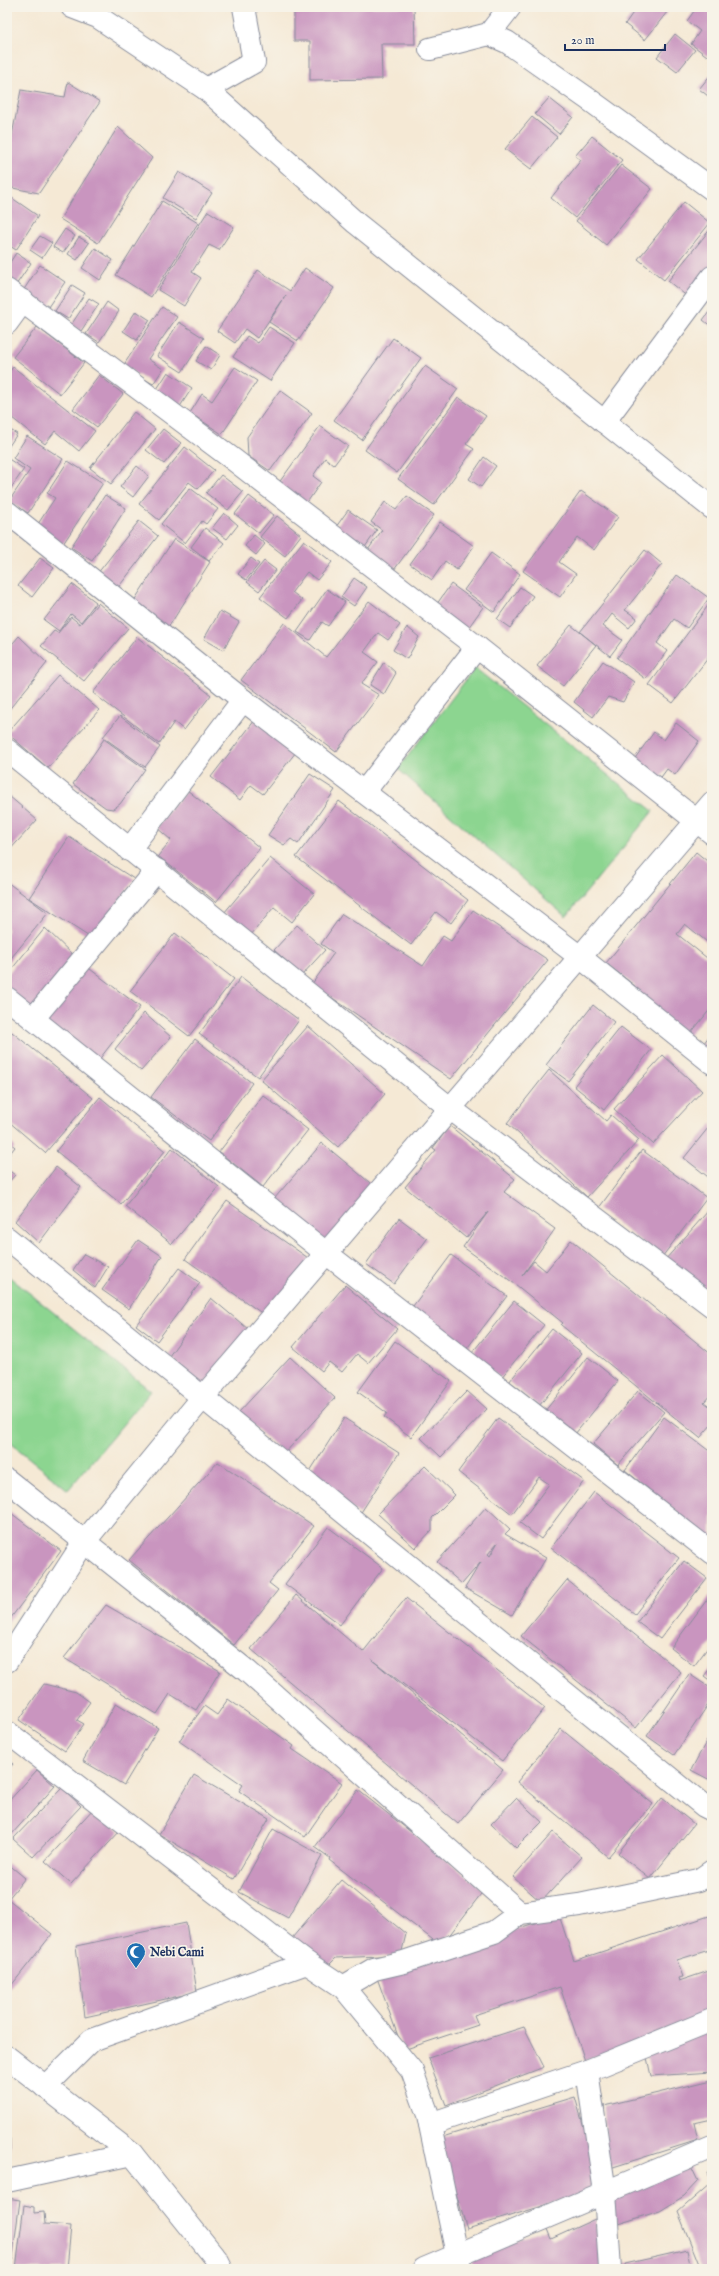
<svg xmlns="http://www.w3.org/2000/svg" width="719" height="2276" font-family="'IM FELL English',serif">
<rect width="100%" height="100%" fill="#f7f3e8"/>
<filter id="ink" filterUnits="userSpaceOnUse"><feTurbulence type="fractalNoise" baseFrequency=".025" numOctaves="2"/><feDisplacementMap in="SourceGraphic" scale="8" xChannelSelector="R" yChannelSelector="G"/><feConvolveMatrix kernelMatrix="1 2 1 2 8 2 1 2 1" color-interpolation-filters="sRGB"/></filter>
<filter id="wash" filterUnits="userSpaceOnUse"><feTurbulence type="fractalNoise" baseFrequency=".012" numOctaves="4" result="noise"/><feDisplacementMap in="SourceGraphic" scale="16" xChannelSelector="R" yChannelSelector="G"/><feGaussianBlur stdDeviation="0.9" result="paint"/><feColorMatrix in="noise" values="0 0 0 0 0 0 0 0 0 0 0 0 0 0 0 0 0 1.4 0 .05"/><feComposite in="paint" operator="in"/></filter>
<g filter="url(#wash)">
<rect width="100%" height="100%" fill="#f5e9d5"/>
<g fill="#8cd590" stroke="#548277">
<path d="M475,668L653,811L566,917L398,769Z"/>
<path d="M7,1275L151,1391L68,1490L7,1440Z"/>
</g>
<g id="blocks">
<g fill="#c995bf" fill-rule="evenodd">
<path d="M294,7H414L415,44H381L382,79L310,80V41H294Z"/>
<path d="M637,7H671L645,40L625,24Z"/>
<path d="M697,7H712V50L707,56L691,44L700,31L687,21Z"/>
<path d="M675,34L695,50L677,72L657,57Z"/>
<path d="M712,73V99L699,89Z"/>
<path d="M68,82L100,102L39,193L7,187V160L21,90L65,97Z"/>
<path d="M549,98L573,117L559,134L535,114Z"/>
<path d="M532,117L557,137L531,169L505,149Z"/>
<path d="M118,127L152,158L98,243L60,219Z"/>
<path d="M592,136L622,160L575,218L551,198L581,160L575,156Z"/>
<path d="M621,165L652,189L606,245L576,221Z"/>
<path d="M179,172L212,193L196,218L163,198Z"/>
<path d="M12,198L38,216L16,250L7,244V206Z"/>
<path d="M162,201L198,223L151,297L116,275Z"/>
<path d="M684,202L710,223L664,280L638,259Z"/>
<path d="M208,211L234,227L219,250L209,245L192,272L201,278L184,306L158,290Z"/>
<path d="M712,227V269L689,298L668,281Z"/>
<path d="M65,229L75,236L63,253L53,247Z"/>
<path d="M40,236L52,243L42,258L30,250Z"/>
<path d="M79,237L89,243L77,260L68,254Z"/>
<path d="M95,248L113,260L100,280L82,268Z"/>
<path d="M16,253L31,263L16,285L7,279V267Z"/>
<path d="M40,265L65,282L48,307L23,291Z"/>
<path d="M305,268L334,288L298,341L269,322L286,295L257,338L245,329L235,343L217,331L258,270L290,291Z"/>
<path d="M72,285L85,293L68,319L55,311Z"/>
<path d="M89,298L99,304L81,331L71,325Z"/>
<path d="M107,302L119,311L99,342L86,334Z"/>
<path d="M162,307L177,317L148,359L163,369L153,384L123,366Z"/>
<path d="M712,308V327L703,320Z"/>
<path d="M136,311L150,320L137,340L123,331Z"/>
<path d="M179,322L204,338L182,372L157,356Z"/>
<path d="M37,327L84,363L60,394L13,357Z"/>
<path d="M269,327L295,343L270,381L233,357L247,336L258,343Z"/>
<path d="M393,338L421,358L362,440L334,420Z"/>
<path d="M206,346L220,355L211,370L196,361Z"/>
<path d="M425,366L458,389L397,473L365,450Z"/>
<path d="M13,367L95,431L79,451L55,431L45,444L7,414V375Z"/>
<path d="M235,367L257,381L222,434L190,413L202,394L212,401Z"/>
<path d="M168,372L192,388L179,408L155,392Z"/>
<path d="M99,375L123,394L97,427L73,409Z"/>
<path d="M280,390L312,413L270,471L248,456L247,437Z"/>
<path d="M458,397L486,416L466,444L474,449L434,505L398,479Z"/>
<path d="M134,412L155,429L111,484L90,468Z"/>
<path d="M320,426L348,446L334,465L325,458L313,476L321,482L306,504L278,484Z"/>
<path d="M7,428L17,434L7,449Z"/>
<path d="M163,429L181,443L164,464L146,450Z"/>
<path d="M27,436L63,459L28,513L9,501L30,470L13,458Z"/>
<path d="M185,447L214,470L198,489L189,482L159,520L139,504Z"/>
<path d="M484,457L496,466L481,487L469,479Z"/>
<path d="M7,458L24,469L7,494Z"/>
<path d="M68,461L103,483L63,544L36,527L55,498L47,493Z"/>
<path d="M137,466L149,476L133,497L120,487Z"/>
<path d="M221,475L243,492L228,510L206,493Z"/>
<path d="M190,488L218,509L206,524L202,521L185,543L161,524Z"/>
<path d="M581,491L618,517L594,550L577,537L559,562L576,574L560,597L523,571Z"/>
<path d="M105,495L126,508L92,561L71,547Z"/>
<path d="M249,496L274,515L259,533L235,514Z"/>
<path d="M407,496L434,515L394,570L368,550L382,530L371,522L385,502L396,510Z"/>
<path d="M348,510L377,530L365,547L336,527Z"/>
<path d="M224,513L238,525L227,539L212,528Z"/>
<path d="M277,516L301,535L285,556L260,537Z"/>
<path d="M139,521L158,536L117,589L97,574Z"/>
<path d="M440,522L474,546L457,570L445,561L432,580L410,564Z"/>
<path d="M205,528L224,543L209,561L191,547Z"/>
<path d="M254,535L265,544L256,555L245,546Z"/>
<path d="M174,539L210,562L166,631L130,607Z"/>
<path d="M304,540L332,562L317,580L307,572L292,592L302,600L288,618L260,597Z"/>
<path d="M645,550L662,564L625,610L637,618L629,628L612,614L603,626L622,640L610,656L580,632Z"/>
<path d="M491,553L520,574L494,612L464,590Z"/>
<path d="M40,558L54,568L32,597L18,586Z"/>
<path d="M251,558L259,564L246,580L238,574Z"/>
<path d="M264,561L276,570L259,591L247,582Z"/>
<path d="M677,575L709,598L687,628L674,619L657,643L667,651L646,679L617,658Z"/>
<path d="M354,578L367,587L354,606L341,597Z"/>
<path d="M72,584L96,602L81,622L71,614L59,631L44,620Z"/>
<path d="M451,584L483,607L466,631L434,608Z"/>
<path d="M520,587L533,596L510,628L497,619Z"/>
<path d="M327,589L345,602L328,626L322,622L310,640L297,632Z"/>
<path d="M369,601L400,625L388,640L378,633L364,652L378,662L361,684L379,695L336,752L241,680L284,623L326,657Z"/>
<path d="M98,603L128,628L84,681L41,646L54,631L58,633L71,617L80,624Z"/>
<path d="M710,603L712,605V653L673,703L649,685Z"/>
<path d="M220,611L239,622L223,650L204,639Z"/>
<path d="M571,625L596,645L563,686L537,666Z"/>
<path d="M407,627L419,637L407,659L393,650Z"/>
<path d="M19,636L47,663L7,712V650Z"/>
<path d="M137,637L211,695L184,730L174,722L159,744L93,693Z"/>
<path d="M603,661L634,682L623,702L608,697L593,717L574,702Z"/>
<path d="M384,662L396,673L384,694L370,685Z"/>
<path d="M58,675L99,710L48,768L7,733Z"/>
<path d="M120,716L160,747L145,767L103,737Z"/>
<path d="M255,720L296,752L263,794L251,785L240,800L211,777Z"/>
<path d="M676,723L699,741L675,775L667,769L659,780L633,761L654,732L664,740Z"/>
<path d="M104,739L145,769L120,804L113,809L106,808L73,784Z"/>
<path d="M310,774L335,790L298,844L291,839L284,845L268,835Z"/>
<path d="M187,790L260,848L216,902L158,856L171,840L156,827Z"/>
<path d="M9,796L37,820L7,853V799Z"/>
<path d="M339,801L468,900L451,923L436,912L411,945L296,857Z"/>
<path d="M69,837L134,879L94,940L29,898Z"/>
<path d="M696,852L712,865V946L685,924L677,934L712,962V1007L686,1039L628,995L635,986L606,963Z"/>
<path d="M270,858L314,894L292,922L274,907L251,935L224,913Z"/>
<path d="M7,882L48,913L7,963Z"/>
<path d="M473,910L548,960L451,1079L312,984L334,953L321,944L342,914L423,966L443,936L451,941Z"/>
<path d="M297,925L325,950L302,975L274,950Z"/>
<path d="M45,928L76,958L32,1011L7,990V975Z"/>
<path d="M175,933L234,979L189,1036L130,991Z"/>
<path d="M86,966L140,1007L94,1066L40,1024Z"/>
<path d="M241,977L299,1020L258,1077L199,1034Z"/>
<path d="M593,1005L614,1022L568,1081L546,1065Z"/>
<path d="M144,1013L171,1037L141,1071L115,1049Z"/>
<path d="M308,1026L385,1094L338,1147L261,1080Z"/>
<path d="M621,1027L651,1050L604,1110L574,1086Z"/>
<path d="M12,1032L93,1098L45,1153L7,1120V1038Z"/>
<path d="M712,1032V1055L701,1047Z"/>
<path d="M195,1039L252,1083L209,1141L151,1097Z"/>
<path d="M663,1055L702,1091L653,1144L614,1109Z"/>
<path d="M549,1070L606,1121L611,1115L639,1140L587,1197L507,1123Z"/>
<path d="M263,1095L308,1130L263,1187L219,1152Z"/>
<path d="M100,1097L165,1151L121,1204L56,1151Z"/>
<path d="M712,1123V1180L684,1158Z"/>
<path d="M450,1126L515,1179L504,1192L555,1229L522,1276L534,1261L546,1271L571,1240L712,1355V1393L704,1402L712,1408V1424L700,1438L561,1325L563,1323L515,1284L463,1247L488,1212L466,1238L405,1187L436,1150L433,1148Z"/>
<path d="M7,1140L15,1147L7,1157Z"/>
<path d="M322,1143L375,1187L327,1243L274,1199Z"/>
<path d="M172,1148L219,1187L172,1244L125,1206Z"/>
<path d="M642,1150L707,1198L662,1257L598,1209Z"/>
<path d="M56,1167L81,1187L39,1243L15,1221Z"/>
<path d="M7,1169L15,1175L7,1184Z"/>
<path d="M227,1201L311,1260L270,1319L185,1259Z"/>
<path d="M709,1210L712,1213V1292L665,1260Z"/>
<path d="M399,1218L427,1239L394,1284L366,1264Z"/>
<path d="M138,1240L162,1256L129,1309L102,1290Z"/>
<path d="M84,1254L108,1267L95,1288L73,1270Z"/>
<path d="M451,1255L507,1296L465,1351L410,1310Z"/>
<path d="M179,1268L200,1283L157,1341L136,1325Z"/>
<path d="M345,1285L397,1329L368,1363L357,1354L342,1372L329,1362L322,1371L293,1347Z"/>
<path d="M211,1298L248,1329L202,1388L169,1356Z"/>
<path d="M514,1301L544,1325L501,1378L471,1354Z"/>
<path d="M552,1329L582,1353L539,1406L509,1382Z"/>
<path d="M395,1341L451,1381L411,1437L384,1417L387,1413L358,1392Z"/>
<path d="M290,1357L335,1398L284,1454L239,1412Z"/>
<path d="M588,1357L618,1381L575,1434L545,1411Z"/>
<path d="M467,1391L487,1409L441,1457L421,1438Z"/>
<path d="M638,1391L664,1412L618,1465L593,1444Z"/>
<path d="M664,1417L712,1453V1542L678,1516L680,1514L625,1470Z"/>
<path d="M344,1418L399,1453L360,1514L305,1479Z"/>
<path d="M498,1418L584,1481L541,1539L520,1523L549,1484L539,1477L512,1514L458,1472Z"/>
<path d="M218,1462L314,1526L269,1583L278,1590L234,1645L129,1560Z"/>
<path d="M425,1466L455,1495L432,1518V1530L415,1548L378,1514Z"/>
<path d="M594,1492L679,1558L635,1614L551,1548Z"/>
<path d="M486,1507L510,1529L505,1534L546,1558L512,1615L465,1588L481,1562L462,1584L437,1562ZM498,1542L490,1556L488,1554Z"/>
<path d="M7,1510L61,1551L7,1623Z"/>
<path d="M328,1527L383,1568L340,1625L285,1584Z"/>
<path d="M684,1561L707,1578L660,1639L637,1622Z"/>
<path d="M567,1580L681,1672L636,1728L521,1636Z"/>
<path d="M712,1593V1642L694,1666L671,1648Z"/>
<path d="M296,1595L363,1652L406,1598L545,1708L502,1761L371,1659L503,1770L458,1824L251,1649Z"/>
<path d="M106,1605L220,1671L196,1710L170,1694L157,1714L64,1658Z"/>
<path d="M712,1666V1682L704,1676Z"/>
<path d="M689,1674L712,1689V1699L674,1755L647,1736Z"/>
<path d="M44,1684L76,1692L90,1702L77,1720L84,1724L65,1751L19,1720Z"/>
<path d="M228,1699L294,1746L292,1749L342,1783L305,1837L239,1791L243,1785L179,1741L204,1706L217,1715Z"/>
<path d="M116,1703L158,1728L124,1785L83,1761Z"/>
<path d="M561,1729L653,1804L608,1857L517,1782Z"/>
<path d="M712,1731V1781L691,1770Z"/>
<path d="M7,1759L13,1764L7,1771Z"/>
<path d="M37,1770L55,1786L11,1835L7,1832V1803Z"/>
<path d="M194,1775L269,1819L234,1879L159,1834Z"/>
<path d="M62,1788L81,1806L33,1857L13,1839Z"/>
<path d="M358,1790L484,1890L441,1946L329,1860L330,1858L315,1847Z"/>
<path d="M516,1798L542,1822L516,1848L491,1824Z"/>
<path d="M662,1798L694,1824L650,1879L618,1853Z"/>
<path d="M94,1808L120,1831L71,1884L45,1861Z"/>
<path d="M273,1829L322,1856L288,1918L239,1892Z"/>
<path d="M553,1832L582,1857L541,1902L513,1877Z"/>
<path d="M7,1863L25,1878L8,1899L52,1934L7,1991Z"/>
<path d="M341,1880L406,1934L401,1955L336,1958L327,1967L292,1938Z"/>
<path d="M559,1915L574,1961L712,1915V1949L677,1960L683,1977L678,1978L679,1981L712,1970V2017L585,2061L560,1987L474,2015L478,2025L403,2050L376,1975Z"/>
<path d="M186,1923L197,1992L85,2017L76,1946Z"/>
<path d="M524,2027L544,2067L446,2105L428,2058Z"/>
<path d="M712,2030V2072L651,2076L646,2053Z"/>
<path d="M712,2080V2119L694,2123L698,2140L607,2169L604,2106Z"/>
<path d="M575,2097L602,2188L467,2229L439,2138Z"/>
<rect x="7" y="2139" width="3" height="31"/>
<path d="M689,2162L698,2181L684,2196L660,2211L618,2224L607,2200Z"/>
<path d="M712,2171V2269H701L678,2212L711,2183L707,2173Z"/>
<path d="M7,2198L20,2200L11,2269H7Z"/>
<path d="M24,2205L34,2207V2213L44,2212L45,2224L71,2226L67,2269H16Z"/>
<path d="M595,2219L602,2269H473L469,2257L547,2229L551,2239Z"/>
<path d="M687,2250L691,2269H626L625,2264Z"/>
</g>
</g>
</g>
<g filter="url(#ink)">
<use href="#blocks" fill-opacity="0" stroke="#888c9a" stroke-width="1"/>
<g fill="none" stroke-linecap="round" stroke-linejoin="round">
<g stroke="#888c9a" stroke-width="24">
<g id="minor">
<path d="M72,7L98,17L206,89L356,223L712,508"/>
<path d="M489,34L507,42L591,101L712,189"/>
<path d="M430,49L489,34L510,7"/>
<path d="M206,89L254,62L244,7"/>
<path d="M7,290L234,460L477,647L712,833"/>
<path d="M7,323L23,301"/>
<path d="M604,422L712,277"/>
<path d="M7,512L243,700L580,957L712,1063"/>
<path d="M7,750L451,1109L712,1306"/>
<path d="M364,792L477,647"/>
<path d="M129,850L243,700"/>
<path d="M7,998L326,1253L712,1553"/>
<path d="M33,1019L157,870"/>
<path d="M7,1238L704,1806L712,1810"/>
<path d="M7,1480L247,1671L520,1913"/>
<path d="M7,1661L84,1542L203,1397L712,803"/>
<path d="M7,1732L307,1963L343,1987L412,2071L428,2115L460,2269"/>
<path d="M343,1987L374,1969L404,1962L494,1932L520,1913L579,1905L699,1880L712,1871"/>
<path d="M7,2057L132,2154L218,2261L222,2269"/>
<path d="M587,2071L605,2192L610,2269"/>
<path d="M45,2087L92,2040L307,1963"/>
<path d="M430,2124L587,2071L712,2020"/>
<path d="M7,2181L132,2154"/>
<path d="M424,2269L712,2147"/>
</g>
</g>
<use href="#minor" stroke="#fff" stroke-width="22"/>
</g>
</g>
<defs>
<g id="mosque-pin" transform="scale(1)"><path d="M0 17L-7.5 6A9.5 9.5 0 1 1 7.5 6Z" fill="#1f6fb2" stroke="#f7f3e8"/><path d="M3.5-4.9A6 6 0 1 0 3.5 4.9A5 5 0 1 1 3.5-4.9Z" fill="#fff"/></g>
</defs>
<g fill-rule="evenodd">
<use href="#mosque-pin" x="136" y="1952"/>
</g>
<g text-anchor="middle" stroke-width="3.5" stroke-linejoin="round" paint-order="stroke">
<g font-size="12" font-weight="bold" fill="#1b2f5e" stroke="#f7f3e8" text-anchor="start">
<text x="150" y="1956">Nebi Cami</text>
</g>
</g>
<rect width="719" height="2276" fill="none" stroke="#f7f3e8" stroke-width="24"/>
<path d="M565 44v6h100v-6" fill="none" stroke="#1b2f5e" stroke-width="2"/>
<text x="571" y="44" font-size="12" fill="#1b2f5e" stroke="#f7f3e8" stroke-width="3" paint-order="stroke">20 m</text>
</svg>
